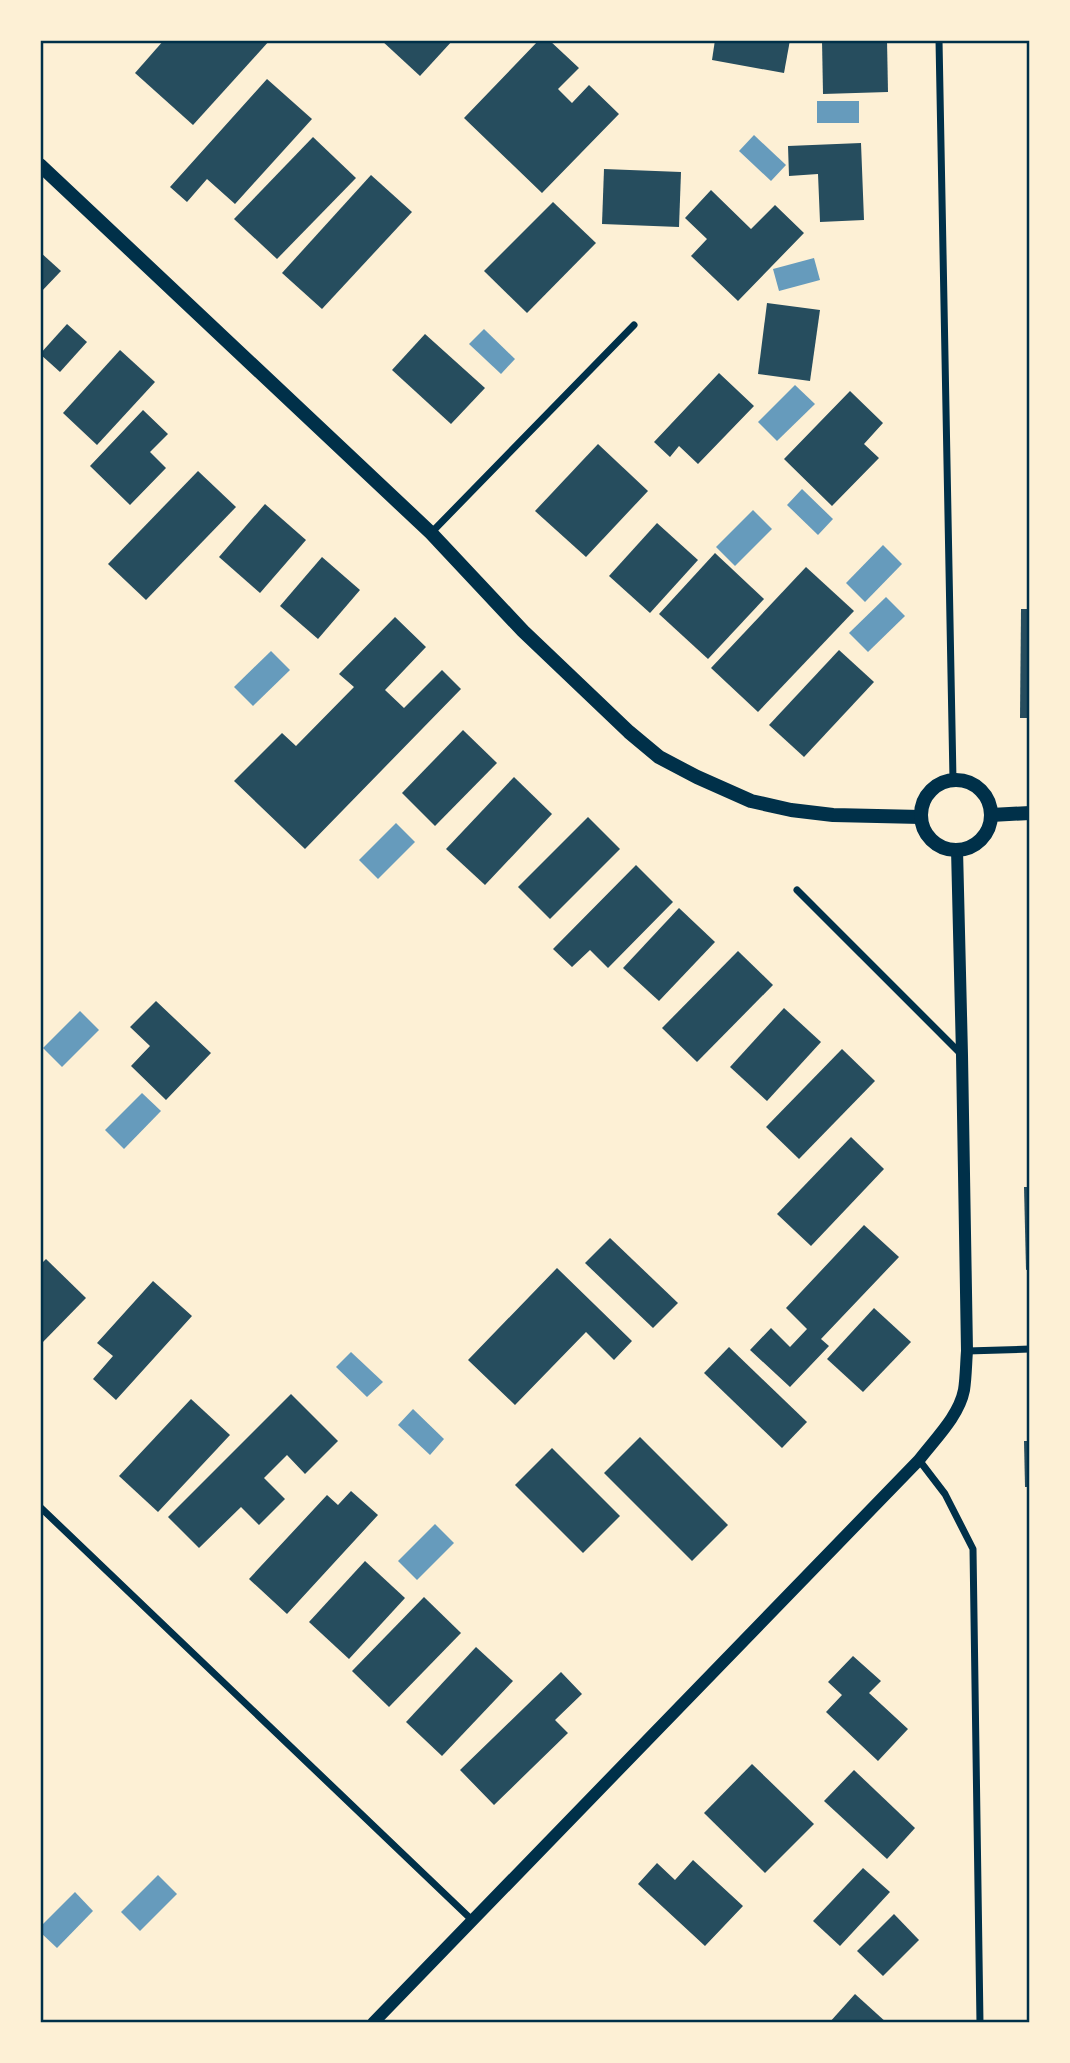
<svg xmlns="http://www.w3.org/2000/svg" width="1070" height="2063" font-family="Karla,sans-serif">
<rect width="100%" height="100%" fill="#fdf0d5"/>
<g fill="#669bbc">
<rect x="817" y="101" width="42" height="22"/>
<path d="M754,135L786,165L771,181L739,151Z"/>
<path d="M814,258L820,280L779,291L773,269Z"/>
<path d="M484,329L515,359L501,374L469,344Z"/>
<path d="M795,385L815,404L777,441L758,422Z"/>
<path d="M802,489L833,519L818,535L787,505Z"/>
<path d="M753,510L772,529L735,566L716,547Z"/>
<path d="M883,545L902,564L865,602L846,583Z"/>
<path d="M886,597L905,616L868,652L849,633Z"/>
<path d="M271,651L290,670L253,706L234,687Z"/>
<path d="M396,823L415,842L378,879L359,860Z"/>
<path d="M80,1011L99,1030L62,1067L43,1048Z"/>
<path d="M142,1093L161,1111L124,1149L105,1130Z"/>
<path d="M351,1352L383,1382L367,1397L336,1367Z"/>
<path d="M413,1409L444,1439L430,1455L398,1425Z"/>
<path d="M435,1524L454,1543L417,1580L398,1561Z"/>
<path d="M158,1875L177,1894L140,1931L121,1912Z"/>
<path d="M75,1892L93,1911L57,1948L40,1932V1927Z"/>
</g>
<g fill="#264d5e">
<path d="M164,40H270L193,125L135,73Z"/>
<path d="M381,40H453L420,76Z"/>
<path d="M539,40H549L579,68L558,89L572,103L589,85L619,114L542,193L464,118Z"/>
<path d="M715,40H790L784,73L712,60Z"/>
<path d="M822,40H887L888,92L823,94Z"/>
<path d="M267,79L312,119L235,204L207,179L187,202L170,187Z"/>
<path d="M313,137L356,178L277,259L234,219Z"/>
<path d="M861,143L864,220L820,222L818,174L789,176L788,146Z"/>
<path d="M604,169L681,172L679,227L602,224Z"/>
<path d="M371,175L412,212L322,309L282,273Z"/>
<path d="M711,190L751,229L775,205L804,233L738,301L691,256L707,239L685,218Z"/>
<path d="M553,202L596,243L527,313L484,271Z"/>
<path d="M40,252L61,271L40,293Z"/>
<path d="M767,303L820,310L810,381L758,374Z"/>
<path d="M67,324L87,342L60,372L40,354Z"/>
<path d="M425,334L485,388L451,424L392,370Z"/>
<path d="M120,350L155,382L97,445L63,413Z"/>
<path d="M719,373L754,406L698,464L679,446L670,457L654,442Z"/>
<path d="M850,391L883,423L864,444L879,458L832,506L784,459Z"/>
<path d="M143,410L168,434L150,452L166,468L130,505L90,466Z"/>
<path d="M598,444L648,491L586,557L535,511Z"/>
<path d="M198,471L236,507L146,600L108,564Z"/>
<path d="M265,504L306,540L260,593L219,557Z"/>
<path d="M657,523L698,560L650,613L609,576Z"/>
<path d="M715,553L764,599L708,659L659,614Z"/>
<path d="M322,557L360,590L318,639L280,606Z"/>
<path d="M806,567L854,611L758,712L711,668Z"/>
<path d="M1021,609H1030V718H1020Z"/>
<path d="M395,617L426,647L385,690L404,708L442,670L461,689L305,849L234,781L282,733L296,746L354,687L339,674Z"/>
<path d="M839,650L874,682L804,757L769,725Z"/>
<path d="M463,730L497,763L435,826L402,793Z"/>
<path d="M514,777L552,814L485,885L446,849Z"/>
<path d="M588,817L620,849L550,919L518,887Z"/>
<path d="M636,865L673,902L608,968L590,950L572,967L553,949Z"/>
<path d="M679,908L715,942L659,1001L623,968Z"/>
<path d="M738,951L773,985L697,1062L662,1028Z"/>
<path d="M156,1001L211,1053L166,1100L131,1066L150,1046L130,1027Z"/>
<path d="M784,1008L821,1042L767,1101L730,1067Z"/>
<path d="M842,1049L875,1081L799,1159L766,1127Z"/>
<path d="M851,1137L884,1169L811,1246L777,1214Z"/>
<path d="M1024,1187H1030V1269L1026,1270Z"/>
<path d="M864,1225L899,1257L821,1339L829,1346L790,1387L750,1350L771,1328L790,1347L807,1329L786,1308Z"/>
<path d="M610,1238L678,1303L653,1328L585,1263Z"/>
<path d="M46,1259L86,1298L40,1345V1265Z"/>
<path d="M557,1268L632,1341L614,1360L586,1332L515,1405L468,1360Z"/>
<path d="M153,1281L192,1316L116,1400L93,1379L113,1356L97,1343Z"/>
<path d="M874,1308L911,1342L863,1392L827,1359Z"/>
<path d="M729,1347L807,1422L782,1448L704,1373Z"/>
<path d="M291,1394L338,1441L305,1474L287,1455L264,1478L285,1499L259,1525L241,1507L199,1548L168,1517Z"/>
<path d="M191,1399L230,1435L158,1512L119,1476Z"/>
<path d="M640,1437L728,1525L692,1561L604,1473Z"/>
<path d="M1024,1441H1030V1487H1025Z"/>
<path d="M552,1448L620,1516L583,1553L515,1485Z"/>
<path d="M351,1491L378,1515L287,1614L249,1579L327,1495L338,1505Z"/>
<path d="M365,1561L405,1598L349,1659L309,1622Z"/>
<path d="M424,1597L461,1633L389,1707L352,1671Z"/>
<path d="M476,1647L513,1681L442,1756L406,1722Z"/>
<path d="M853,1656L881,1681L869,1693L908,1729L878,1761L826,1712L842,1695L828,1682Z"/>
<path d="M561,1672L582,1694L555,1720L568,1733L494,1805L460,1770Z"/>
<path d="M752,1764L814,1824L765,1873L704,1813Z"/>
<path d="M854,1770L915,1828L887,1859L824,1801Z"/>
<path d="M693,1860L743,1906L705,1946L638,1884L657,1863L675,1880Z"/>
<path d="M863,1868L890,1892L840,1946L813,1921Z"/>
<path d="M894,1914L919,1940L883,1976L857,1951Z"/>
<path d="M855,1994L887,2023H829Z"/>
</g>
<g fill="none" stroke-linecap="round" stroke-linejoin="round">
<g stroke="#003049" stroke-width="7">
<path d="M939,40L953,780"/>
<path d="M431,533L634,325"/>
<path d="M797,890L962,1055"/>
<path d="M967,1351L1030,1349"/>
<path d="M919,1460L945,1494L973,1549L980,2023"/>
<path d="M40,1507L472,1920"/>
</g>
<path stroke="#003049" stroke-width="12" d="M373,2023L919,1460C935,1439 959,1416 964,1390C966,1377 966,1363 967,1351L962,1055L957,849"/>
<g stroke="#003049" stroke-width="14">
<path d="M40,165L431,533L523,631L629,732L659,757L697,777L751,801L791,810L833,815L921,817"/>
<circle cx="956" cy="815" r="35"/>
<path d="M991,815L1030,813"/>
</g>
</g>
<rect width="1070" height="2063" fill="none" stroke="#fdf0d5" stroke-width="84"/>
<rect x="42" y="42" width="986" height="1979" fill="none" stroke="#003049" stroke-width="2.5"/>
</svg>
